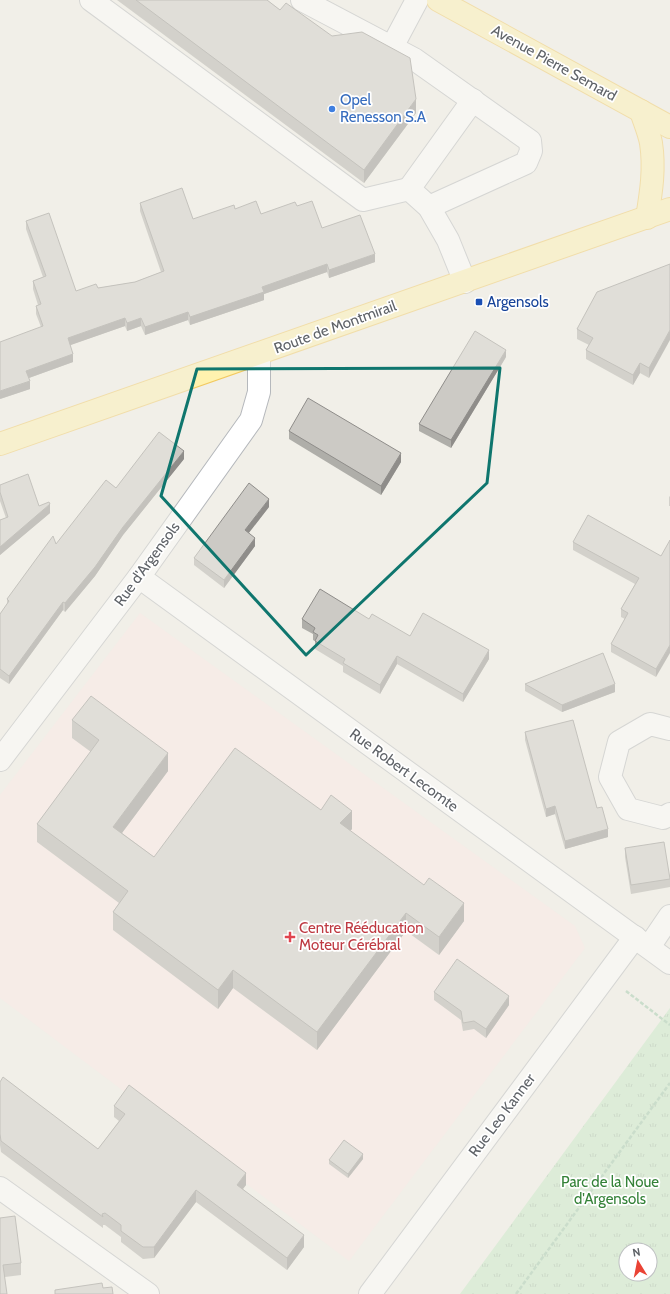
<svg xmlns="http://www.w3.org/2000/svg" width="670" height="1294" font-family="Cabin,sans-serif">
<defs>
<pattern id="park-tufts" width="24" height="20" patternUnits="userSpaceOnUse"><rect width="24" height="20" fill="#c5e8c5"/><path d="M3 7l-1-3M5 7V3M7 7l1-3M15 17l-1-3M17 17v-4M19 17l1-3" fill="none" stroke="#a3c0a4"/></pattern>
</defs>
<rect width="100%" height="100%" fill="#f1efe8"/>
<path fill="#fce8e6" d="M140,613L575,926L585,948L349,1261L0,998V795Z"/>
<path fill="url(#park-tufts)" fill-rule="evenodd" d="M670,1008V1294H460ZM626,1250H650V1274H626Z"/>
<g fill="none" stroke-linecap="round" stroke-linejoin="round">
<g stroke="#b5b8bc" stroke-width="24">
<g id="minor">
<path d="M91,0L363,200L409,189L429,207L448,240L465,282"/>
<path d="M302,0L414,59L530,141L531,151L526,163L429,207"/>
<path d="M392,47L417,0"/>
<path d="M409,189L473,100"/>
<path d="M139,577L670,963"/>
<path d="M670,729L650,724L619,742L610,777L628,809L663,818L670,814"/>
<path d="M0,760L139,577L251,420L259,392V354"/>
<path d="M649,947L670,916"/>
<path d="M0,1188L148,1294"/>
<path d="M370,1294L635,937"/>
</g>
</g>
<g stroke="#f2c960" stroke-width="24">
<g id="major">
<path d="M438,0L670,127"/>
<path d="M641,111C644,121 649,132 651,143C655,169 651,193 647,218"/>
<path d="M0,444L670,209"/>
</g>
</g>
<g stroke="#9cc7a9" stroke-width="2.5" stroke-dasharray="4 2" stroke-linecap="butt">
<path d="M626,991L670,1025"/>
<path d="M516,1294L670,1083"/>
</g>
<use href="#minor" stroke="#fff" stroke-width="22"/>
<use href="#major" stroke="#fff2af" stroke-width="22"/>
</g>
<g fill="#afaea9">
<path d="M117,0H267L416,113L364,183Z"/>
<path d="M140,203L193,219L235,209L261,214L297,206L322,228L375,262L329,278L327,272L264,294V300L190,325L188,320L145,335L141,326L127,331L125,326L70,345L73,362L29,378L30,389L0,399L41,327L36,314V306L38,305L33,289V281L43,277L26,229V221L76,291L98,288L135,282L161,272L140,211Z"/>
<path d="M670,264L649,378L640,373L633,385L586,359V350L589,345L577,339V329Z"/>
<path d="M506,357L451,448L419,431V424Z"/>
<path d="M289,431L401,462L381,495L289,439Z"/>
<path d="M184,459L123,535L95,576L65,612L63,610L9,684L0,678V614L7,605V599L56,544L116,488Z"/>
<path d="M0,485L39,506L50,513L0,555V520L6,518L0,501Z"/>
<path d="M670,496V506H669V497Z"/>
<path d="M269,507L248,533L255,546L224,588L194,565V558Z"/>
<path d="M573,542L661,556L656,677L611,652V644L625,619L621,617V609L635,584L573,550Z"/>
<path d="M302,619H369L410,636L489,659L463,702L397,664L380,694L343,672V666L315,649V641L313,640V634L302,628Z"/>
<path d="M525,684L615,692L562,712L525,691Z"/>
<path d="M72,720L168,771L122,833L154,857L321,810L352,829L350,831L464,921L439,955L406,931L317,1050L233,988L218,1009L113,930V912L119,903L37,842V824L91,752L72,738Z"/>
<path d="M525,732L597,808L608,837L565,849L555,814L546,817L525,740Z"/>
<path d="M625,848L670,879V887L631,894L625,857Z"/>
<path d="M434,992L509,1005L486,1038L474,1029L463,1031L461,1020L434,1000Z"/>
<path d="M0,1082L98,1149L119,1121L114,1117V1106L246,1185L243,1189L304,1247L287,1270L196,1202L154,1258L143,1259L121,1242V1237L105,1225H103V1228L1,1152L0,1145Z"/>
<path d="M363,1159L348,1178L329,1164V1160Z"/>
<path d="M0,1218L21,1263V1275L5,1277L0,1294Z"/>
</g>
<g fill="#8f8d8a">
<path d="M416,99V113L364,183V170Z"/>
<path d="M375,254V262L329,278V270Z"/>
<path d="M327,264V272L264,294V300L190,325V317L262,287Z"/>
<path d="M188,312V320L145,335V327Z"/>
<path d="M125,318V326L68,346V338Z"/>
<path d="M141,318V326L127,331V323Z"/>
<path d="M670,330V340L649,378V368Z"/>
<path d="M506,350V357L451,448V440Z"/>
<path d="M73,354V362L26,379V371Z"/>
<path d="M640,363V373L633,385V375Z"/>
<path d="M30,381V389L0,399V391Z"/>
<path d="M184,451V459L123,535L95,576L65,612V603L123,527Z"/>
<path d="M401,453V462L381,495V486Z"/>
<path d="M269,499V507L245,538V530Z"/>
<path d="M50,504V513L0,555V547Z"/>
<path d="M255,538V546L224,588V580Z"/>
<path d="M63,602V610L9,684V676Z"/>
<path d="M670,645V653L656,677V669Z"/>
<path d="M489,650V659L463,702V694Z"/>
<path d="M397,656V664L380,694V685Z"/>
<path d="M615,684V692L562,712V705Z"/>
<path d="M168,753V771L113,845V827Z"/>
<path d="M555,806V814L546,817V809Z"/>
<path d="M352,811V829L340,841V823Z"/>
<path d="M608,829V837L565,849V841Z"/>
<path d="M464,903V921L439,955V937Z"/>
<path d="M406,913V931L317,1050V1032Z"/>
<path d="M233,970V988L218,1009V990Z"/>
<path d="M509,996V1005L486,1038V1029Z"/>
<path d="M363,1154V1159L348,1178V1174Z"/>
<path d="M246,1173V1185L237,1196V1185Z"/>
<path d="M196,1190V1202L154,1258V1247Z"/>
<path d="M304,1235V1247L287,1270V1258Z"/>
</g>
<g fill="#cccac5" stroke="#8f8d8a">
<path d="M136,0H267L280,10L286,3L332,36L362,32L410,58L416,99L364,170Z"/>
<path d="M182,188L193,219L234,205L235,209L256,201L261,214L295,202L297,206L312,201L322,228L360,215L375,254L329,270L327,264L262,287L264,292L190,317L188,312L145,327L141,318L127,323L125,318L68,338L73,354L26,371L30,381L0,391V342L43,326L36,306L41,304L33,281L46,276L26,221L49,213L76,291L96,284L98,288L135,282L164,271L140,203Z"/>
<path d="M670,264V330L649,368L640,363L633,375L586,350L593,338L577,329L597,292Z"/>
<path d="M475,331L506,350L451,440L419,424Z"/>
<path d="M308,398L401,453L381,486L289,431Z"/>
<path d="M159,432L184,451L123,527L95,567L65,603L63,602L9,676L0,669V614L9,601L7,599L53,536L56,544L106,480L116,488Z"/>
<path d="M28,474L39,506L49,502L50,504L0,547V520L8,517L0,492V485Z"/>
<path d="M249,483L269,499L245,530L255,538L224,580L194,558Z"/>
<path d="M588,515L661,556L670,540V645L656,669L611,644L628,613L621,609L639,578L573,542Z"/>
<path d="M320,589L369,619L372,614L410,636L423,613L489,650L463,694L397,656L380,685L343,663L345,659L315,641L318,635L313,632L315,628L302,619Z"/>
<path d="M603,653L615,684L562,705L525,684Z"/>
<path d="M91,696L168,753L113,827L154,857L235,748L321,810L331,795L352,811L340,823L424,885L429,878L464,903L439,937L406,913L317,1032L233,970L218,990L113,912L128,891L37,824L99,740L72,720Z"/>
<path d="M573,720L597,808L602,807L608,829L565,841L555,806L546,809L525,732Z"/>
<path d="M664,842L670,879L631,885L625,848Z"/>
<path d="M457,959L509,996L486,1029L474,1021L463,1023L461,1011L434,992Z"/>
<path d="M3,1077L98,1149L125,1114L114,1106L129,1085L246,1173L237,1185L304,1235L287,1258L196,1190L154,1247H143L121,1231V1225L105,1213L102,1214L103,1217L1,1141L0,1134V1082Z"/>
<path d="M344,1140L363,1154L348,1174L329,1160Z"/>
<path d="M15,1216L21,1263L3,1265L7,1294H0V1218Z"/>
<path d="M102,1283L103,1288L112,1287L113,1294H55V1290Z"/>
</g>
<path d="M0 0H670V1294H0ZM500,368L487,483L306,655L161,496L197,369Z" fill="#f1efe8" fill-opacity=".55" fill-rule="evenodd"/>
<path fill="none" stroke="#0f766e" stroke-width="3" stroke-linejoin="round" d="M500,368L487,483L306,655L161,496L197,369Z"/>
<circle fill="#3f7fe0" stroke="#fff" stroke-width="1.5" cx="332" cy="109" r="4"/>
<rect fill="#1a4fb4" stroke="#fff" stroke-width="1.5" x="475" y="298" width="8" height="8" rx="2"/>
<path fill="#e0444e" stroke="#fff" stroke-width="1.5" d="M288 931h4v4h4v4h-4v4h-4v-4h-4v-4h4z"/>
<g text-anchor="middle" stroke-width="3.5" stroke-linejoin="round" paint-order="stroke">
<g font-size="15" fill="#5f6368" stroke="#fff">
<text transform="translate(554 63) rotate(29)" y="5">Avenue Pierre Semard</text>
<text transform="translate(335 327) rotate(-20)" y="5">Route de Montmirail</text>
<text transform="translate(147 564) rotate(-54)" y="5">Rue d'Argensols</text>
<text transform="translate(404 770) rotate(36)" y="5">Rue Robert Lecomte</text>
<text transform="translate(502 1115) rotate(-53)" y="5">Rue Leo Kanner</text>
</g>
<g font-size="15" fill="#366cbe" stroke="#fff" text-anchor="start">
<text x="340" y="105">Opel<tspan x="340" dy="17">Renesson S.A</tspan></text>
</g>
<g font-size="15" fill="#164399" stroke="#fff" text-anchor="start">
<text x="487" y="307">Argensols</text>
</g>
<g font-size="15" fill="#be3a42" stroke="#fff" text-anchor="start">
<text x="299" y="933">Centre Rééducation<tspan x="299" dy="17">Moteur Cérébral</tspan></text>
</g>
<g font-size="15" fill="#348238" stroke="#fff">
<text x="610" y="1187">Parc de la Noue<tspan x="610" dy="17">d'Argensols</tspan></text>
</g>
</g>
<g transform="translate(638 1262) rotate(350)"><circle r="19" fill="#ffffff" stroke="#bfc1c3"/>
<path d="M0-3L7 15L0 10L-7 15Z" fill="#ea4335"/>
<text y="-6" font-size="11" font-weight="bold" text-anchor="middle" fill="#5f6368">N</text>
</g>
</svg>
